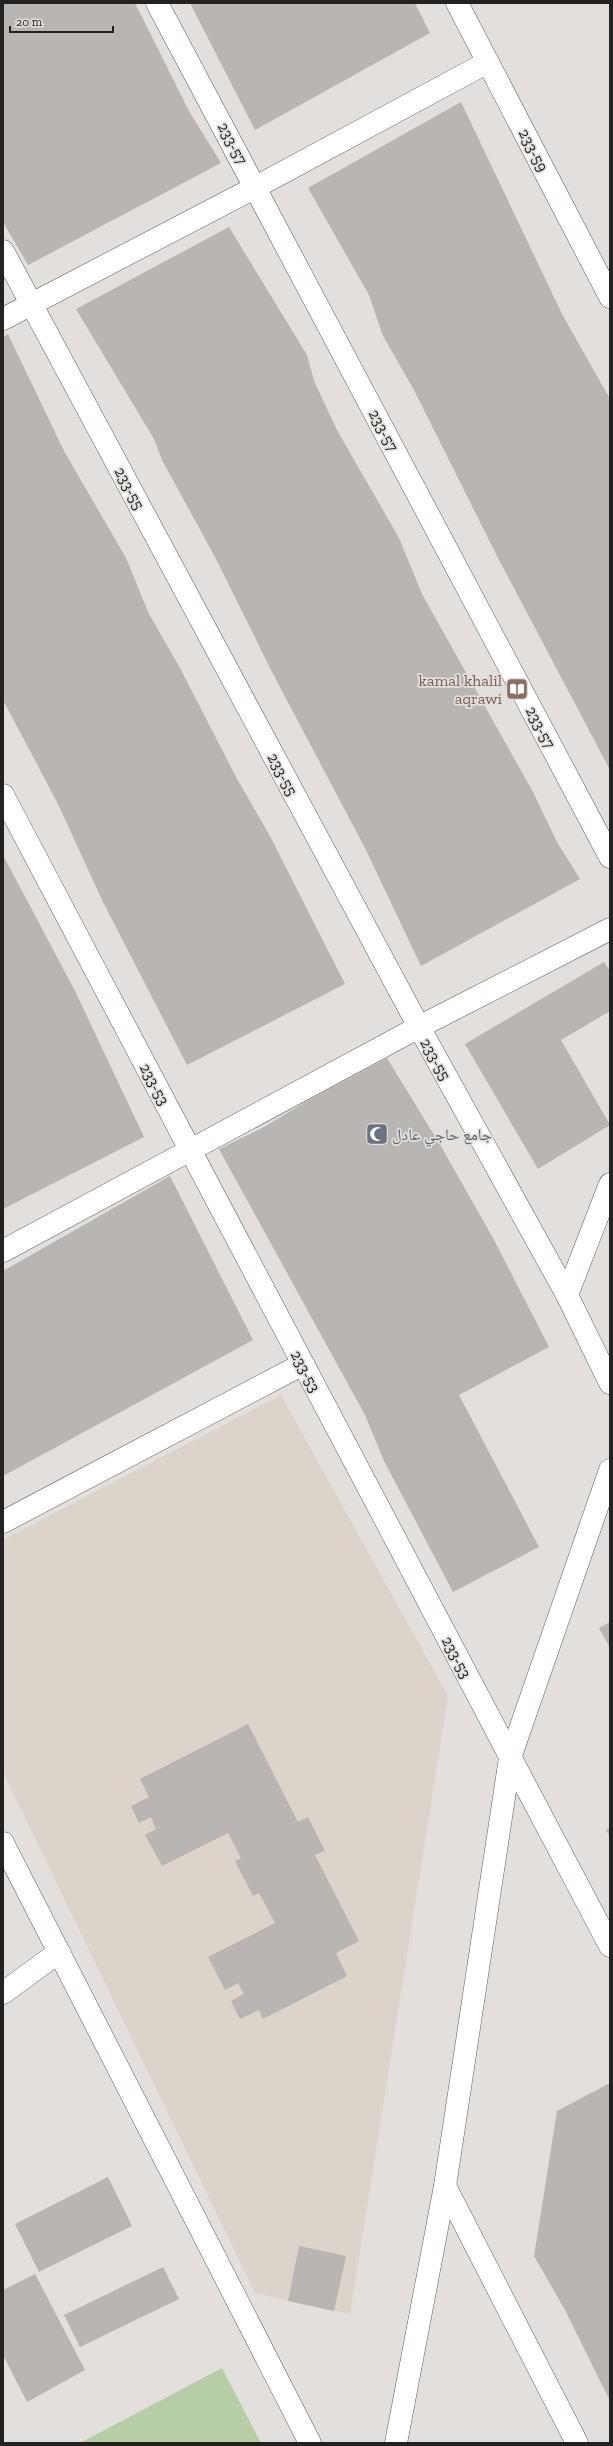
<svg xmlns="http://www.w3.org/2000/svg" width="613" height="2446" font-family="'Zilla Slab','Noto Naskh Arabic',serif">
<rect width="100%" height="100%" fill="#e2dfdc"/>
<path fill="#dcd3cb" d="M281,1395L448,1696L350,2314L255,2293L3,1772V1540Z"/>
<path fill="#b7cda8" d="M222,2368L261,2443H80Z"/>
<g fill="#b8b5b2">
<path d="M3,3H135L189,111L221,163L28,265L3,222Z"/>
<path d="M190,3H415L430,33L255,130Z"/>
<path d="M461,102L562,314L610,399V770L497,556L414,390L383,336L369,295L308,188Z"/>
<path d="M229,227L307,355L314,381L337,430L399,538L422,594L533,792L557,842L580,879L421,966L365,848L272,672L216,559L162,460L154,439L76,309Z"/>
<path d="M8,334L64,451L126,558L149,614L180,668L236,777L271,838L345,984L187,1065L103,902L57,802L3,700V337Z"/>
<path d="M3,855L75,991L144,1137L3,1209Z"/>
<path d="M604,962L610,971V1011L561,1040L610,1125L538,1169L465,1044Z"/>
<path d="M387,1058L442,1148L493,1238L549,1347L459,1395L539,1547L453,1592L384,1461L365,1415L219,1149L264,1127L307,1101Z"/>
<path d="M170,1176L253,1340L3,1476V1271Z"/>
<path d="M610,1622V1648L599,1628Z"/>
<path d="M248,1724L298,1822L308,1817L325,1851L315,1855L359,1941L336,1953L347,1976L263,2019L259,2010L240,2019L231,2001L244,1994L238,1983L225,1990L208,1957L275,1923L259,1893L253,1896L235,1861L241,1858L228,1833L162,1866L145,1835L156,1829L151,1817L139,1823L131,1806L149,1797L140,1779Z"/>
<path d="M610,1828V1837L606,1830Z"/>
<path d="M610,2083V2401L565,2310L534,2256L557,2111Z"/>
<path d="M108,2177L132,2226L39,2272L15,2224Z"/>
<path d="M299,2246L346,2256L334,2311L288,2301Z"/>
<path d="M163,2267L179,2299L80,2347L64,2315Z"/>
<path d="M35,2274L85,2370L27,2402L3,2355V2290Z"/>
</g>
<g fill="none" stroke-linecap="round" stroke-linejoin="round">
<g stroke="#615e5b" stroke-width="23">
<g id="street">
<path d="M157,3L610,857"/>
<path d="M457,3L610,297"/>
<path d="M3,251L419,1027L567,1295L610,1383"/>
<path d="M3,319L256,187L488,62"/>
<path d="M3,795L610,1946"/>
<path d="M3,1251L419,1027L610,929"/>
<path d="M567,1295L610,1184"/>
<path d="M3,1522L303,1364"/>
<path d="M3,1843L310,2443"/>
<path d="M3,1993L59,1952"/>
<path d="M445,2186L577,2443"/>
<path d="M396,2443L445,2186L510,1758L610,1470"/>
</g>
</g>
<use href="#street" stroke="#fff" stroke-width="22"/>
</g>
<defs>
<g id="library-square" transform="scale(1.15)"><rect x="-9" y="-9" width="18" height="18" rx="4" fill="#8d6e63" stroke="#e2dfdc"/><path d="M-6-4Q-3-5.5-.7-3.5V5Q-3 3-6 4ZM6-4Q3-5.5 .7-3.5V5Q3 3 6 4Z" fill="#fff"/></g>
<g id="mosque-square" transform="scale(1.15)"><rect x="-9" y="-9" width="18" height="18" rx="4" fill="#6b7280" stroke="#e2dfdc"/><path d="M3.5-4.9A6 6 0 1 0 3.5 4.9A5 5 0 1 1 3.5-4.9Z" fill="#fff"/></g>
</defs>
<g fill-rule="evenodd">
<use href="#library-square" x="517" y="689"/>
<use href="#mosque-square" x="377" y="1134"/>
</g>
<g text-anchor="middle" stroke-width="3.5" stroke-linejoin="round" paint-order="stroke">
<g font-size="16" fill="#232221" stroke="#e2dfdc">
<text transform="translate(233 143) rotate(62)" y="6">233-57</text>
<text transform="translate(534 150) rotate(63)" y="6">233-59</text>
<text transform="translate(384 430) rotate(62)" y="6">233-57</text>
<text transform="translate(130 488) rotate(62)" y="6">233-55</text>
<text transform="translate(541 727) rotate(62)" y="6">233-57</text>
<text transform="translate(283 774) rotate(62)" y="6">233-55</text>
<text transform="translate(436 1059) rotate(61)" y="6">233-55</text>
<text transform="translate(155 1084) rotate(62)" y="6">233-53</text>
<text transform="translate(306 1371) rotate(62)" y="6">233-53</text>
<text transform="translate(457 1657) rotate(62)" y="6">233-53</text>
</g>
<g font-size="16" fill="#785e54" stroke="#e2dfdc" text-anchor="end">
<text x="502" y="686">kamal khalil<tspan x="502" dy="18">aqrawi</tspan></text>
</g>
<g font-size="16" fill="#5b616d" stroke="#e2dfdc" text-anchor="start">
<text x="392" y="1140">جامع حاجي عادل</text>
</g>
</g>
<rect width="613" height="2446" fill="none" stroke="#232221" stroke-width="8"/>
<path d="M10 26v6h103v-6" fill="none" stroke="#232221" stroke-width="2"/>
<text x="16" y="26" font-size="12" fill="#232221" stroke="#e2dfdc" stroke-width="3" paint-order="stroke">20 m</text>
</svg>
